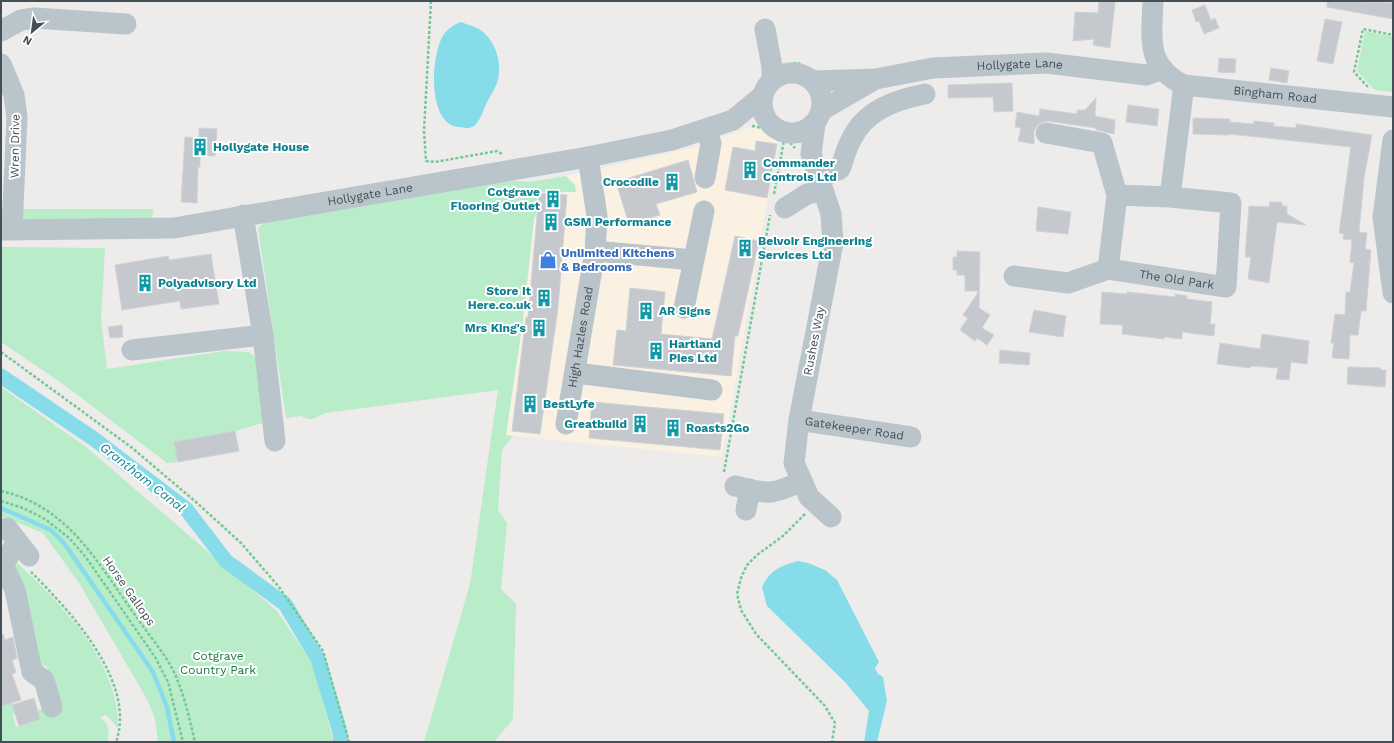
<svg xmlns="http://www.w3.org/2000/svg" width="1394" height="743" font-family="'Work Sans',sans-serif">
<rect width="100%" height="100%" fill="#eeebeb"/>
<path fill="#faf1e2" d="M773,120L778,141L722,457L506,435L529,182L571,175L691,148Z"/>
<g fill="#b9ecc8">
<path d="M1365,31L1393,37V92L1375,90L1357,71Z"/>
<path d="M566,176L575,185L576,192H537V212L534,220L523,320L506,435L513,436L502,450L498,510L507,523L501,589L516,604L513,719L494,742H424L470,584L498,390L326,413L313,419H308L301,416L286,418L258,228L264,223L510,180L529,182Z"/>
<path d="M1,209H154L152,217L147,221L1,219Z"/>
<path d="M1,247L105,248L101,319L107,369L224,351L249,352L258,360L266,422L235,431L175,442L178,462L167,463L63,384L1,342Z"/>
<path d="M1,387L86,447L277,611L313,664L333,739L337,742H158L155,719L147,699L79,583L43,533L1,516Z"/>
<path d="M12,558C59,602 119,659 118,728L106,715L100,717C108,724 111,731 107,742H1V706L13,702L16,713L13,715L16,727L40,719L38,710L42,709L38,697L60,705L46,665L43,666L38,664L21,586Z"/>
</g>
<g fill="#86dde9">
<path d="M461,22C468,25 478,27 483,32C496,43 502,63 498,80C496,87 491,95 487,102C484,108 480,122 474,126C470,129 465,128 459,127C432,125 432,76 436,57C440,39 443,29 461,22Z"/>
<path d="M798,561L808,563L825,570L837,580L879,662L875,668L878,674L883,677L887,701L877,742H864L869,711L845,682L767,606L762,587C771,569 779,567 798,561Z"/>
</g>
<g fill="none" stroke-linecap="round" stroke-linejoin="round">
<path stroke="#86dde9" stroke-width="4.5" d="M1,508L51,530L64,543L153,672L167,707L174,742"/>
<path stroke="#86dde9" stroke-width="15" d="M1,376L94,439L186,509L226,561L285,604L318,659L340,732L341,742"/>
</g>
<g fill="#c5c9ce" stroke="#cfd2d7">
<path d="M1099,1L1115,2L1110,48L1093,45L1094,39L1073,41L1075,12L1098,13Z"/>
<path d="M1327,1L1393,3V19L1327,7Z"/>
<path d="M1205,5L1211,20L1215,18L1219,28L1204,34L1199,21L1196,22L1192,10Z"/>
<path d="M1325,19L1342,22L1333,64L1317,61Z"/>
<path d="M1219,58L1236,59L1235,73L1218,72Z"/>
<path d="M1271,68L1289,71L1287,83L1269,80Z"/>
<path d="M1012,83L1013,111L994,112L993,97L948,98V85Z"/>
<path d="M1096,98L1095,116L1115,120L1114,134L1096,130V128L1048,121L1042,122L1037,126L1034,131V144L1018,141L1021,128L1015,127L1017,112L1039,116L1040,109L1077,114V110H1085Z"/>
<path d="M1128,105L1159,109L1157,126L1126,122Z"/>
<path d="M1193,118L1230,119V122L1254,124V121L1274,123L1273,126L1296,128V124L1372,135L1364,178L1359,232L1367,233L1365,249L1371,250L1366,311H1361L1358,335H1350L1349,359L1332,358L1334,343H1331L1335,314L1345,315L1346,292H1350L1354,263L1350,262L1352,240L1343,239L1344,234L1339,233L1351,147L1229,134V135L1193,134Z"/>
<path d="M199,128L217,129L215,156L200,155V167H198L197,203L181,202L185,137L199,138Z"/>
<path d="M756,141L777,144L767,198L725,190L733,147L755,151Z"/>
<path d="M688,160L697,192L656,204L660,215L629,224L616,182Z"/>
<path d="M539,193L567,195L558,308L540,434L512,431L526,317H528Z"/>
<path d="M1270,202H1282V206H1287V214L1306,225L1277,222L1269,283L1248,279L1251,257H1245L1249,206L1269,207Z"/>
<path d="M1038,207L1071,212L1068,234L1036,231Z"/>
<path d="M735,236L759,241L738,336H735L731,376L613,365L617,330L626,331L630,288L665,292L661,334L712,339Z"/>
<path d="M957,251L980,252L979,308L990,315L982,328L994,335L987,345L977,338L975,341L960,330L968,318L963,315L979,291H965V275H957V270H953V257H957Z"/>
<path d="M211,254L219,304L181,309L180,301L122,310L115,265L168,256L169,260Z"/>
<path d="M1102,292L1127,294V292L1175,297V294L1187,296V299L1212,302L1210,324H1215L1214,336L1182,332V339L1165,337L1164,339L1122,334L1123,325L1100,324Z"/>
<path d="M1034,310L1066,316L1063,337L1029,332Z"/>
<path d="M122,325L123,337L110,338L108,327Z"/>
<path d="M1262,334L1309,341L1307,364L1291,362L1289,380L1276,379L1278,368L1251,366L1250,368L1217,364L1220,343L1260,349Z"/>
<path d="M1000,350L1030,353L1029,365L999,363Z"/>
<path d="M1348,367L1381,368L1380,370H1386L1385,387L1347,384Z"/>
<path d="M592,402L724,414L720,450L589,438Z"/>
<path d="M235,431L239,451L178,462L174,442Z"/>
<path d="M3,634L5,640L13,637L17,658L12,660L16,672L12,674L21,700L1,706V635Z"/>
<path d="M34,698L40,719L19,726L12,705Z"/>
</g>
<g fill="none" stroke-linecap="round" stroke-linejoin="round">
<g stroke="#72c996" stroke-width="2.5" stroke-dasharray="3 2" stroke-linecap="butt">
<path d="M431,1L424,131L426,161L435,162L497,151L502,154"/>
<path d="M788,64L798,63L803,68"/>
<path d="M1368,87L1354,72L1363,29L1393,35"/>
<path d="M760,118C764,131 775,133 785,138C789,140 792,145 795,148"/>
<path d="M752,126L767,129"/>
<path d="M774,194L785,135"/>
<path d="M1,352L131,447L196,502L241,543L279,587L323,651L349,742"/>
<path d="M724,472L770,215"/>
<path d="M1,491C68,506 98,563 135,615C147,633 163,651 173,670C184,693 189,717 195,742"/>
<path d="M1,501L23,508L45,519L69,538L85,556L155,657L168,682L183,742"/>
<path d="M805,514L783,536L757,555L747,565L741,578L737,594L741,610L756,634L825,706L835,723L832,742"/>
<path d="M31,572C70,611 137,682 116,742"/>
</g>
<g stroke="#b9c4cb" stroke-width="21">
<path id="s1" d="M1153,1C1152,37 1145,67 1184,85L1393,107"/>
<path d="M765,29L772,67V80"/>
<path d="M1,31L21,20L34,18L126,24"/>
<path d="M1,64L14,95L17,117L12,230"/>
<circle cx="792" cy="103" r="30"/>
<path id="s2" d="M813,81L876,79L933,68L1046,63L1146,75L1163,69"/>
<path d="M822,110L872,81"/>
<path d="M815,124L811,154L831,214L833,243L799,420L794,463L809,497L831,517"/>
<path d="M705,130L711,143L705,178"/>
<path d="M1046,133L1102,143L1117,195"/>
<path d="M1393,140L1383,217L1393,293"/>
<path d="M819,178L840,169C844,159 846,149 851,140C865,110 895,100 925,94"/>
<path id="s3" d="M1170,197L1117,195L1108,269L1226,287L1231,203L1170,197L1184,85"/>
<path d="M785,208L807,194L823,191"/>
<path d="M243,215L263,335L275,441"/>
<path id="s4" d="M1,230L174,228L588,157L672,140L733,120L762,96"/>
<path d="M595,251L693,260"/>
<path d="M1014,276L1068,283L1108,269"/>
<path d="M684,308L704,211"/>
<path d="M132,350L263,335"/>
<path d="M576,373L712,390"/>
<path id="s5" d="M799,420L911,437"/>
<path id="s6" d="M566,424L595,251L597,216L588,157"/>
<path d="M735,486C768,494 770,496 802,481"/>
<path d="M746,510L750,489"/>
<path d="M17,541L29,556"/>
<path d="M1,568L7,573L15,590L32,672L44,680L52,707"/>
<path d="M2,568L17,541L7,528"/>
</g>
</g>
<defs>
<g id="building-bare" transform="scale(1.38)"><path d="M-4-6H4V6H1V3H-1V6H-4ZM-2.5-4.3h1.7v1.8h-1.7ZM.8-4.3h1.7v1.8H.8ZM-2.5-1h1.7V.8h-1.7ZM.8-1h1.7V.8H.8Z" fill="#0f9aa8" stroke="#fff" stroke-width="2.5" paint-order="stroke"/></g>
<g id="shop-bare" transform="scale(1.38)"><path d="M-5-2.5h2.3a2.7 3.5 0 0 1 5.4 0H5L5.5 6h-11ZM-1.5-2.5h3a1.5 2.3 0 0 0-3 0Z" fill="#3f7fe0" stroke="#fff" stroke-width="2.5" paint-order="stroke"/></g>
</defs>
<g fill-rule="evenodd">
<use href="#building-bare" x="200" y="147"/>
<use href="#building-bare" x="750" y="170"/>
<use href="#building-bare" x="672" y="182"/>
<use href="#building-bare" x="553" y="199"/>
<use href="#building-bare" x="551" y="222"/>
<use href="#building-bare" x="745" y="248"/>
<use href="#shop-bare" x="548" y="260"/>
<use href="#building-bare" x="145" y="283"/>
<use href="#building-bare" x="544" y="298"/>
<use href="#building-bare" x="646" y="311"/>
<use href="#building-bare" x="539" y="328"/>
<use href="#building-bare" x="656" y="351"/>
<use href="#building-bare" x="530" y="404"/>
<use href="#building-bare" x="640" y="424"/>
<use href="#building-bare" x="673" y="428"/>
</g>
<g text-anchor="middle" stroke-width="4" stroke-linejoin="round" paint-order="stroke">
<g font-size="12" fill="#445058" stroke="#fff">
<text dy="4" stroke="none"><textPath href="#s2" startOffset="208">Hollygate Lane</textPath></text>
<text dy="4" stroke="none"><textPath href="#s1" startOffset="189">Bingham Road</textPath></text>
<text transform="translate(15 146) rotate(-89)" y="4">Wren Drive</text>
<text dy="4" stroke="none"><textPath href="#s4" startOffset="372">Hollygate Lane</textPath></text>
<text dy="4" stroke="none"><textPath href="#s3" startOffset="197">The Old Park</textPath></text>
<text dy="4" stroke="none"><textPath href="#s6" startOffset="88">High Hazles Road</textPath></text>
<text transform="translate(814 341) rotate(-79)" y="4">Rushes Way</text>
<text dy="4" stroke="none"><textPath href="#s5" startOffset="56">Gatekeeper Road</textPath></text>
<text transform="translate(129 591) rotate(55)" y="4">Horse Gallops</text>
</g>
<g font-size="12" font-weight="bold" fill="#0d838f" stroke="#fff" text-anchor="start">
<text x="213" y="151">Hollygate House</text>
<text x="763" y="167">Commander<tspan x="763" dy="14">Controls Ltd</tspan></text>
<text x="659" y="186" text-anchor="end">Crocodile</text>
<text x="540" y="196" text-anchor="end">Cotgrave<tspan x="540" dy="14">Flooring Outlet</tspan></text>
<text x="564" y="226">GSM Performance</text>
<text x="758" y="245">Belvoir Engineering<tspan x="758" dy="14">Services Ltd</tspan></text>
<text x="158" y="287">Polyadvisory Ltd</text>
<text x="531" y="295" text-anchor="end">Store It<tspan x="531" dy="14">Here.co.uk</tspan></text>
<text x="659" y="315">AR Signs</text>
<text x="526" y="332" text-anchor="end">Mrs King's</text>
<text x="669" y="348">Hartland<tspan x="669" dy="14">Pies Ltd</tspan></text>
<text x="543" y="408">BestLyfe</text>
<text x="627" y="428" text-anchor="end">Greatbuild</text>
<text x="686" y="432">Roasts2Go</text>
</g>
<g font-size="12" font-weight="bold" fill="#366cbe" stroke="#fff" text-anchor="start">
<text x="561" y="257">Unlimited Kitchens<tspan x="561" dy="14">&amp; Bedrooms</tspan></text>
</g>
<g font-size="12" fill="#18763e" stroke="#fff">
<text x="218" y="660">Cotgrave<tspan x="218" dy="14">Country Park</tspan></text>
</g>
<g font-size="13" font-style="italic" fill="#0f8292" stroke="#fff">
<text transform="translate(143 477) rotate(38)" y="5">Grantham Canal</text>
</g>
</g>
<rect width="1394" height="743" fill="none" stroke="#445058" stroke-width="4"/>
<g transform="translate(32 32) rotate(209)" stroke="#ffffff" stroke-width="3" paint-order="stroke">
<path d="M0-3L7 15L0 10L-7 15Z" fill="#445058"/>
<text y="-6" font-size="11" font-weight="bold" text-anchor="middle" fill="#445058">N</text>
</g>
</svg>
